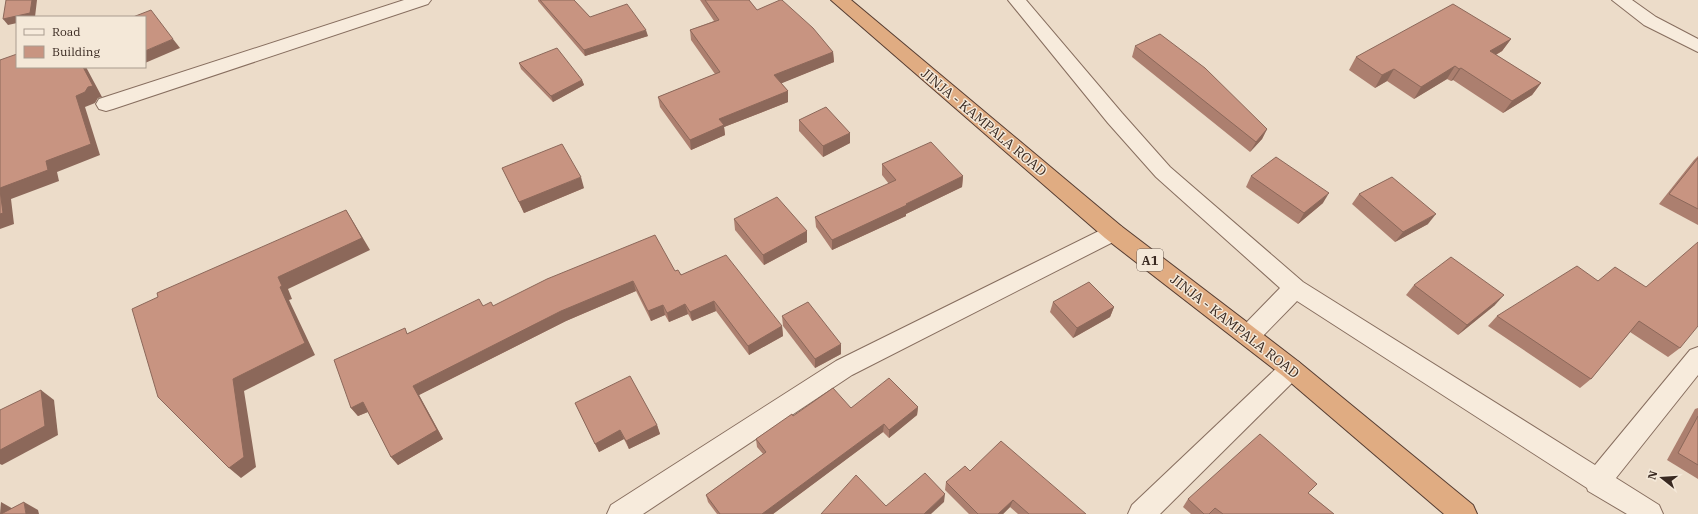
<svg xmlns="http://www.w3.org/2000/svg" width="1698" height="514" font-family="'IBM Plex Serif',serif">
<rect width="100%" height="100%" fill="#ecdcc9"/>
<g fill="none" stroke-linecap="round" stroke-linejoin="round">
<g stroke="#876e5f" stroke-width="2">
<g id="minor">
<path d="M404,0H431L428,4L113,109L106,111L99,109L96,104L99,99Z"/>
<path d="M1008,0H1026L1122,113L1170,167L1303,282L1595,465L1690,350L1698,347V375L1616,478L1659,505L1663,514H1627L1588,491L1587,488L1297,301L1257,342L1249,345L1241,342L1237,335L1241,328L1280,288L1156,177L1108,123Z"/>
<path d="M1612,0H1632L1656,17L1698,39V52L1644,25Z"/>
<path d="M1113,224L1121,226L1124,232L1121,238L852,375L643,514H607L611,505L836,361Z"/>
<path d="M1291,359L1299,362L1303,369L1299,376L1160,514H1128L1132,505L1283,362Z"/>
</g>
</g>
<g stroke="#563d32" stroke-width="2">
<path id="trunk" d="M831,0H851L1121,226L1299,362L1473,505L1477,514H1444L1283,376L1105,238Z"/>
</g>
<use href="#minor" fill="#f7ebdc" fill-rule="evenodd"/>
<use href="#trunk" fill="#e0ac82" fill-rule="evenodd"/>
</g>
<g fill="#ac7f6f">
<path d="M538,0H574L590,17L648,36L585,56L538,1Z"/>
<path d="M700,0H749L757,10L833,52L834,62L781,83L788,91V102L724,127L725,135L691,150L660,107L658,97L715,74L691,40L690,30L714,21Z"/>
<path d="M1511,39L1502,51L1496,55L1541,83L1532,95L1503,113L1453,80L1451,81L1447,79L1414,99L1387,81L1375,88L1349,70L1356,57Z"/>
<path d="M1135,46L1267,129L1262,139L1250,152L1132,57Z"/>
<path d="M519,63L582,80L584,85L553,102L521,69Z"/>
<path d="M799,120L850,133V143L823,157L799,131Z"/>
<path d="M1698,156V225L1659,204L1694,160Z"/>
<path d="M882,164L963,176L962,187L906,214V216L832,250L816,227L815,217L889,184L882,175Z"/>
<path d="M502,168L584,188L524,213L507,178Z"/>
<path d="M1251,176L1323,203L1298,224L1246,187Z"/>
<path d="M1359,194L1428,224L1395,242L1352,204Z"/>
<path d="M734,219L807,231V242L764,265L735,230Z"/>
<path d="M675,271L782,326L783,336L749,355L716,311L692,321L688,314L669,322L665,315L651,321L636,291L566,321L419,395L443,439L398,465L391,457L368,412L358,416L351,408L408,333L483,306H493Z"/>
<path d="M1598,281L1680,348L1668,357L1630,332L1591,379L1580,388L1488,326L1497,316Z"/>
<path d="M1414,285L1495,305L1458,335L1406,295Z"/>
<path d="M1053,302L1114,307L1110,317L1073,338L1050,312Z"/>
<path d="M782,316L841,354L815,368L783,326Z"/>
<path d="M575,403L657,425L660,434L629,449L624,439L599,452Z"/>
<path d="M918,407L917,415L889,438L883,432L773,514H717L708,502L706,495L763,454L757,447L756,439L793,416L851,408Z"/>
<path d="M1698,408V479L1667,460L1695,409Z"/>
<path d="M970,471L1086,514H1018L1010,507L1003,514H969L945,490L946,482Z"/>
<path d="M1308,493L1334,514H1191L1183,507L1188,499Z"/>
</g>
<g fill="#8c685a">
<path d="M32,0H37L35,17H17V23L8,25L3,19Z"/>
<path d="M646,30L648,36L585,56L584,50Z"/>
<path d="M173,39L180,48L145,63V51Z"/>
<path d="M1511,39L1502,51L1481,63L1490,51Z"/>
<path d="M833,52L834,62L775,86L774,75Z"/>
<path d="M1455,66L1447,79L1414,99L1421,87Z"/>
<path d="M83,67H86L102,97L98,98L95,103L85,107L100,155L57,172L59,181L11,199L14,224L0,229V188L46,161L76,96Z"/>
<path d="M1461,68L1453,80L1451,81L1459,69Z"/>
<path d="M1394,69L1387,81L1375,88L1382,75Z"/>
<path d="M582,80L584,85L553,102L551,96Z"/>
<path d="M1541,83L1532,95L1503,113L1512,101Z"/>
<path d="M788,91V102L724,127L725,135L691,150L690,140L719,119Z"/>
<path d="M1267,129L1262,139L1250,152L1256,142Z"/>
<path d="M850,133V143L823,157V146Z"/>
<path d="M963,176L962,187L906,214V216L832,250V240Z"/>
<path d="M581,177L584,188L524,213L519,202Z"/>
<path d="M1329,193L1323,203L1298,224L1304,213Z"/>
<path d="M346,210L354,223L370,250L288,289L292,299L289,300L315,355L244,391L256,467L241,478L229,468L233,379L280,287L278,277Z"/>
<path d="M1436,214L1428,224L1395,242L1403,232Z"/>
<path d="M807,231V242L764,265L763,255Z"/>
<path d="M633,281L636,291L566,321L419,395L443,439L398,465L391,457L413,386L561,311Z"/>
<path d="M1504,295L1495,305L1458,335L1467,325Z"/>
<path d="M714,301L716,311L692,321L690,312Z"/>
<path d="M685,304L688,314L669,322L667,313Z"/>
<path d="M663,305L665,315L651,321L648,311Z"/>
<path d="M1114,307L1110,317L1073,338L1077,328Z"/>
<path d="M782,326L783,336L749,355L748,346Z"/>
<path d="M841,344V354L815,368V359Z"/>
<path d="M41,390L54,400L58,435L2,465L0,464V450Z"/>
<path d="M363,402L370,411L358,416L351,408Z"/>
<path d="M918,407L917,415L889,438V430Z"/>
<path d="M884,424L883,432L773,514H762Z"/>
<path d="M657,425L660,434L629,449L626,441Z"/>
<path d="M620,430L624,439L599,452L595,444Z"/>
<path d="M945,494L944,502L931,514H924Z"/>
<path d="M1013,500L1010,507L1003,514H998Z"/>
<path d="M1,502L15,510L14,514H0Z"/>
<path d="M24,502L38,510L39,514H26Z"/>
</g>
<g fill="#c89481" stroke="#8c685a">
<path d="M6,0H32L30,13L3,19Z"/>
<path d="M540,0H574L590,17L627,4L646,30L584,50Z"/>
<path d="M705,0H749L757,10L780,0H782L813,28L833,52L774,75L788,91L719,119L724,125L690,140L658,97L720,72L690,30L719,20Z"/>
<path d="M1453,4L1511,39L1490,51L1541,83L1512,101L1461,68L1459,69L1455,66L1421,87L1394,69L1382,75L1356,57Z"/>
<path d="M151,10L173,39L145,51V17H133Z"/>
<path d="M1160,34L1205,68L1267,129L1256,142L1135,46Z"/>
<path d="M557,48L582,80L551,96L519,63Z"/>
<path d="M17,54V67H83L93,86L88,87L85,92L76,96L91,144L46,161L48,170L0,188V60Z"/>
<path d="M826,107L850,133L823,146L799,120Z"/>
<path d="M931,142L963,176L906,204L907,205L832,240L815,217L896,180L882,164Z"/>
<path d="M562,144L581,177L519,202L502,168Z"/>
<path d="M1276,157L1329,193L1304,213L1251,176Z"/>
<path d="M1698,158V209L1669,194Z"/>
<path d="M1392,177L1436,214L1403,232L1359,194Z"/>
<path d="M0,190L3,213L0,214Z"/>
<path d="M777,197L807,231L763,255L734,219Z"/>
<path d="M346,210L362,238L278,277L282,286L280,287L305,343L233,379L244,457L229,468L158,397L132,309L158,297L157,293Z"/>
<path d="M655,235L675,271L678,270L681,275L726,255L782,326L748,346L714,301L690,312L685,304L667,313L663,305L648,311L633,281L561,311L413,386L437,430L391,457L363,402L351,408L334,360L405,328L407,334L479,299L483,306L491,302L493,306L547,279Z"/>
<path d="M1698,242V326L1680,348L1639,321L1591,379L1497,316L1577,266L1598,281L1615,267L1646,287Z"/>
<path d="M1451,257L1504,295L1467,325L1414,285Z"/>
<path d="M1089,282L1114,307L1077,328L1053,302Z"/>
<path d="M808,302L841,344L815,359L782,316Z"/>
<path d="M630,376L657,425L626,441L620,430L595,444L575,403Z"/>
<path d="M889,378L918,407L889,430L884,424L762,514H720L706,495L766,452L756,439L792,414L793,416L833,388L851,408Z"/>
<path d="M41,390L45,426L0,450V410Z"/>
<path d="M1698,416V465L1678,453Z"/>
<path d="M1260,434L1317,484L1308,493L1334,514H1223L1215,508L1209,514H1204L1188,499Z"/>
<path d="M1001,441L1086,514H1029L1013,500L998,514H978L946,482L965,466L970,471Z"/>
<path d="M925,473L945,494L924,514H821L856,475L886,506Z"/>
<path d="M24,502L26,514H1Z"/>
</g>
<g text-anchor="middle" stroke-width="3" stroke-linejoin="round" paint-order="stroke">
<rect fill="#f4e8d8" stroke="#716258" stroke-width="1" x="1137" y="249" width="26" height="22" rx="3"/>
<g font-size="13" font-weight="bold" fill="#392921">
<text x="1150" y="265">A1</text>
</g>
<g font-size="14" fill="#392921" stroke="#f4e8d8">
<text transform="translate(984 122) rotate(40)" y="5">JINJA - KAMPALA ROAD</text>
<text transform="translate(1235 326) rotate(38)" y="5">JINJA - KAMPALA ROAD</text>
</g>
</g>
<rect x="16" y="16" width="130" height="52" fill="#f4e8d8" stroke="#a99c8f"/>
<rect x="24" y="29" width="20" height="6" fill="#f7ebdc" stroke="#a99c8f"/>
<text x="52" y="36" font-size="12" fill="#392921">Road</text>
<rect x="24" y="46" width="20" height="12" fill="#c89481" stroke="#a99c8f"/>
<text x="52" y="56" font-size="12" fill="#392921">Building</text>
<g transform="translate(1662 478) rotate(287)" stroke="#f4e8d8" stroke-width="3" paint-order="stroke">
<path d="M0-3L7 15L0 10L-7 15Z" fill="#392921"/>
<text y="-6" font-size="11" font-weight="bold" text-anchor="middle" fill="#392921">N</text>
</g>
</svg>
